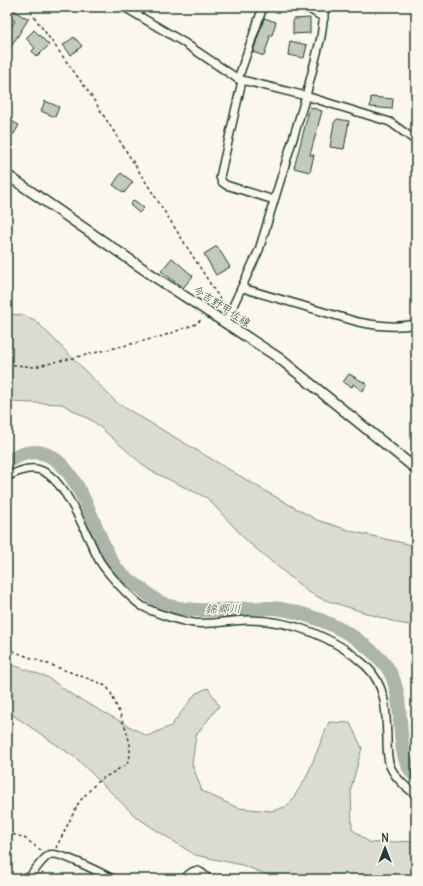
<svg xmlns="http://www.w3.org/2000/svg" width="423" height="886" font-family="Delius,'Klee One',sans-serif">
<rect width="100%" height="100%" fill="#fbf7ec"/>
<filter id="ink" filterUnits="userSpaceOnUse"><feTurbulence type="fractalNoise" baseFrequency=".025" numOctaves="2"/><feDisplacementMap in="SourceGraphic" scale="8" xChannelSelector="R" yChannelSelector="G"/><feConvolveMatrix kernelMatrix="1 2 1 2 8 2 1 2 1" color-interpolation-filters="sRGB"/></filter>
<g filter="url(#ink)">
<g fill="#dbdcd1" stroke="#7d8c82">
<path d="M7,314L23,315L35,320L117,403L267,492L317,520L355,532L416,546V626L398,623L363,612L322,599L307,591L248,542L207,498L149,470L94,422L62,404L7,402Z"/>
<path d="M7,663L47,677L74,696L147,736L171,726L196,693L208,688L219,706L196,735L192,764L202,791L238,808L272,811L288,806L306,778L329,722L350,723L362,748L351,788L352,829L370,843L416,841V879H278L242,865L195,855L136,817L76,758L7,711Z"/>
</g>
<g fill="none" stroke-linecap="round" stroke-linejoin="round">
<path stroke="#adb4aa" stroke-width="14" d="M7,462C73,418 91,534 116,568C122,577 134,583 142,589C147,593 153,599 159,602C192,617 238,607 273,608C279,608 285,610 291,611C325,619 358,635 382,661C412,692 389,752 416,777"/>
</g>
<g fill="#c4c9be" stroke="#1f3d34">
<path d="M7,7H10L22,16L29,18L7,53V33L15,21L7,16Z"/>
<path d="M264,18L276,22L272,35H269V37H270L264,56L253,52Z"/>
<path d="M310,18V33L293,34V19Z"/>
<path d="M34,30L49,45L37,57L32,51L35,48L26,38Z"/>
<path d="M74,37L82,46L71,55L63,45Z"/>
<path d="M290,41L307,45L304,58L288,55Z"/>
<path d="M371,97L393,99L392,109L370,107Z"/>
<path d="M45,101L59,107L55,117L41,111Z"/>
<path d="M310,107L322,111L310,155H314L310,172L294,168Z"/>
<path d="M7,119L19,125L14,134L7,131Z"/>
<path d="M337,119L349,121L344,149L330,147L334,123Z"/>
<path d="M121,173L133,182L124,193L113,185Z"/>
<path d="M134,200L144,208L139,213L130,205Z"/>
<path d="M217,246L230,267L216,275L204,254Z"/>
<path d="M172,258L193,276L183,288L161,271Z"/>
<path d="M349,374L367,384L363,391L353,384L352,387L343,382Z"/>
</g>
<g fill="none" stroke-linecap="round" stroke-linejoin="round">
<g stroke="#1f3d34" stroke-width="10">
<g id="street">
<path d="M124,7L183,42L238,79L306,96L390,122L416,141"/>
<path d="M306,7L324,18"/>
<path d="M238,79L263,7"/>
<path d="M242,81L220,177L222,182L226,185L274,200"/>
<path d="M242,288L358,322C377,326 397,328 416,324"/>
<path d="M225,323L259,250L306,96L321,37L325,7"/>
<path d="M7,477C16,472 25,468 35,469C64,471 87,538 99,560C106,572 130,598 142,606C154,613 180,621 194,623C211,625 231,620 248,620C291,620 335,637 366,666C387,686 386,713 387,739C387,748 387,758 390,766C395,778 406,787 416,795"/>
<path d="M28,879C33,873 42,859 49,855C57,850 103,874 113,879"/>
<path d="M184,879C194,868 199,868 208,879"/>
</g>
</g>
<g stroke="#1f3d34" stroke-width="12">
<path id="secondary" d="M7,175L158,279L279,358L416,469"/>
</g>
<g stroke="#1f3d34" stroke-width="1.5" stroke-dasharray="3 3" stroke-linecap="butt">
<path d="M27,7L90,94L225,307"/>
<path d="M7,364L34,367L111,349L163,336L196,324L203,318"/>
<path d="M7,649L100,683L107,687L111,693L126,729L130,744V756L127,764L97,782L79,802L56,848"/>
<path d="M7,833L23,837L42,851"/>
</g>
<use href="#street" stroke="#fbf7ec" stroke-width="7"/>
<use href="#secondary" stroke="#fbf7ec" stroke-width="9"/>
</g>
</g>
<g text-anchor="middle" stroke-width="3" stroke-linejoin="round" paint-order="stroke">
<g font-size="11" fill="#1f3d34" stroke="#fbf7ec">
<text transform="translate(222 306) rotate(33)" y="4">今吉野甲佐線</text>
</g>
<g font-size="12" font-style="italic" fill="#425b52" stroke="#fbf7ec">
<text transform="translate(223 609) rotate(-1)" y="4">錦郷川</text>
</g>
</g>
<rect width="423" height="886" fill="none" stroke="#fbf7ec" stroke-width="24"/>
<rect x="12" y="12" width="399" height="862" fill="none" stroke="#1f3d34" stroke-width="1.5" filter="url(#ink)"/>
<g transform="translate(385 848)" stroke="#fbf7ec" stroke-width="3" paint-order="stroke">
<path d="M0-3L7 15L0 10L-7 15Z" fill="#1f3d34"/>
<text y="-6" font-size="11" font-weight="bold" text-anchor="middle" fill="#1f3d34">N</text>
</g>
</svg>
